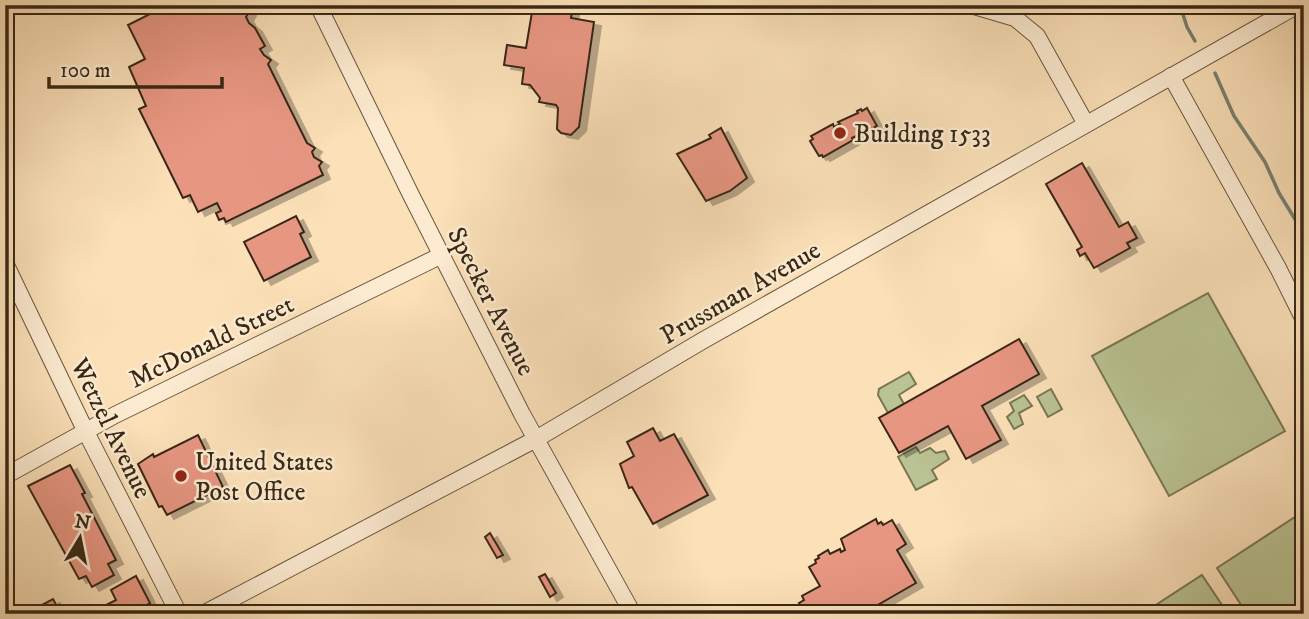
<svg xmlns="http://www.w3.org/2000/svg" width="1309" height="619" font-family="'IM FELL DW Pica',serif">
<defs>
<filter id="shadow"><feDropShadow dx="7" dy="4" stdDeviation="0" flood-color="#0004"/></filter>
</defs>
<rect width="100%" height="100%" fill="#fbe0b8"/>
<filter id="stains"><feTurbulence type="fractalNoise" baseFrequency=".00286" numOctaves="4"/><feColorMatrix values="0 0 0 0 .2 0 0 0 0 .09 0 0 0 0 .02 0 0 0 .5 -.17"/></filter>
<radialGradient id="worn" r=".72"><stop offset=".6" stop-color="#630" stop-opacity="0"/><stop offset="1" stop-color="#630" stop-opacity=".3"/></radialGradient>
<g fill="#bac393" stroke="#797654" stroke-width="2">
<path d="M1208,293L1285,431L1169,496L1092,356Z"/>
<path d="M909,372L916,384L899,395L904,404L888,413L878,395L879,389Z"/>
<path d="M1051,389L1062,409L1048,417L1037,397Z"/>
<path d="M1024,395L1032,406L1019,413L1023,424L1014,429L1007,417L1014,411L1010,403Z"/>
<path d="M916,447L920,453L930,448L936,453L945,451L949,459L932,470L937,479L916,490L898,457Z"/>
<path d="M1304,511V614H1247L1217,568Z"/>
<path d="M1202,575L1228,614H1142Z"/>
</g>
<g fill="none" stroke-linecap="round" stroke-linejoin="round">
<g stroke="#768173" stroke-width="3.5">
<path d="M1180,5L1187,27L1195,41"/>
<path d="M1215,73L1234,116L1265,162L1279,193L1304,234"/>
</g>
</g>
<g fill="#e79682" stroke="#382815" stroke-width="2" filter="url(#shadow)">
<path d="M168,5H241L249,12L246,17L249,23L255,28L265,46L260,49L264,55L271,60L268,64L307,143L315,148L312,152L314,157L322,162L319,166L323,175L226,222L224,218L219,220L216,213L221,211L217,203L198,212L190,195L183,198L139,109L146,106L129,67L145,59L128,25Z"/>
<path d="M535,5H573L571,18L594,22L579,127L571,135L561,133L557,129L558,108L556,105L539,102L540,98L530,85L522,84L524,68L504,65L507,45L526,48L532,12H534Z"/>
<path d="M867,108L877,126L852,138L853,140L823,157L822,155L819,156L810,141L813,139L811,136L833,124L834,127L840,124L838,122L858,113L857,111L861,109L862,111Z"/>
<path d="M721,128L747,178L730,191L706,201L677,154L711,138L709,135Z"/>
<path d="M1082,163L1119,227L1128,222L1137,238L1127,243L1130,248L1094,268L1085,253L1080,256L1077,250L1082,247L1046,184Z"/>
<path d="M296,216L304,232L300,234L311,257L264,281L244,242Z"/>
<path d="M1019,339L1039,374L982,406L1001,440L966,459L948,426L899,453L879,418Z"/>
<path d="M653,428L660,441L674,434L708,495L653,524L632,487L629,488L620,464L634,456L627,442Z"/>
<path d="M198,435L223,487L167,515L162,506L159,507L138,464L153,454L154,457Z"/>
<path d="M70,465L85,493L82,494L116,560L108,564L114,575L92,587L86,576L79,579L28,486Z"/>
<path d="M876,519L878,524L881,522L883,525L892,520L906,544L897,550L916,583L862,614H812L807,606L803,609L799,603L804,600L802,596L820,586L809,567L816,563L815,560L819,558L818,556L828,550L830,554L840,549L841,552L845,550L841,539Z"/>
<path d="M490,533L503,555L497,558L485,537Z"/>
<path d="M545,574L556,593L550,597L539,577Z"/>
<path d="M136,576L150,603L131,614H89L116,600L111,590Z"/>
<path d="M53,599L61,614H47L42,605Z"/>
</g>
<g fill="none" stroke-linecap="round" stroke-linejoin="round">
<g stroke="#69563e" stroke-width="18">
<g id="minor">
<path d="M318,5L411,195L522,414L633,614"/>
<path d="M971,5L1015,18L1037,36L1086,124"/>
<path d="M1171,76L1278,268L1304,320"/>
<path d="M5,263L86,432L179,614"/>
<path d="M5,476L115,415L442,255"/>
<path d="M203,614L536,439L702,341L1298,5"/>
</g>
</g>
<use href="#minor" stroke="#fcebd1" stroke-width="16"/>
</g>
<g fill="#8f2418" stroke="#fcebd1" stroke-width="2.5">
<circle cx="840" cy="133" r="7"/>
<circle cx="181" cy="476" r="7"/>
</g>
<g text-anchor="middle" stroke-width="5" stroke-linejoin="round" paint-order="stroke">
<g font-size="26" fill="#382815" stroke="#fcebd1" text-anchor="start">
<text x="854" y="142">Building 1533</text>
<text x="195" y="470">United States<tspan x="195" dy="30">Post Office</tspan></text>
</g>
<g font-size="26" fill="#382815" stroke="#fcebd1">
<text transform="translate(740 292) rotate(-30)" y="9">Prussman Avenue</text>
<text transform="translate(492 301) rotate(63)" y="9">Specker Avenue</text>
<text transform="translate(211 341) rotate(-26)" y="9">McDonald Street</text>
<text transform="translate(112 428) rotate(64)" y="9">Wetzel Avenue</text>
</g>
</g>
<rect width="1309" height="619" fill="none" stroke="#fbe0b8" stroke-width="28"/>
<rect x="7" y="7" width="1295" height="605" fill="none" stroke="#382815" stroke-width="3.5"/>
<rect x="14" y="14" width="1281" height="591" fill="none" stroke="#382815" stroke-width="2"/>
<g transform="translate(80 538) rotate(10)" stroke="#fcebd1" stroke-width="5" paint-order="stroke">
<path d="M0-5L12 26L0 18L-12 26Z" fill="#382815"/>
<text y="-10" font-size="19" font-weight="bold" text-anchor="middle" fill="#382815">N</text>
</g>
<path d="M49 77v10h173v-10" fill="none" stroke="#382815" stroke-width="3.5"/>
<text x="60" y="77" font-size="21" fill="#382815" stroke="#fcebd1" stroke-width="5" paint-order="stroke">100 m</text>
<rect width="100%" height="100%" filter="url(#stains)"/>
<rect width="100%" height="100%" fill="url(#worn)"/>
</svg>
